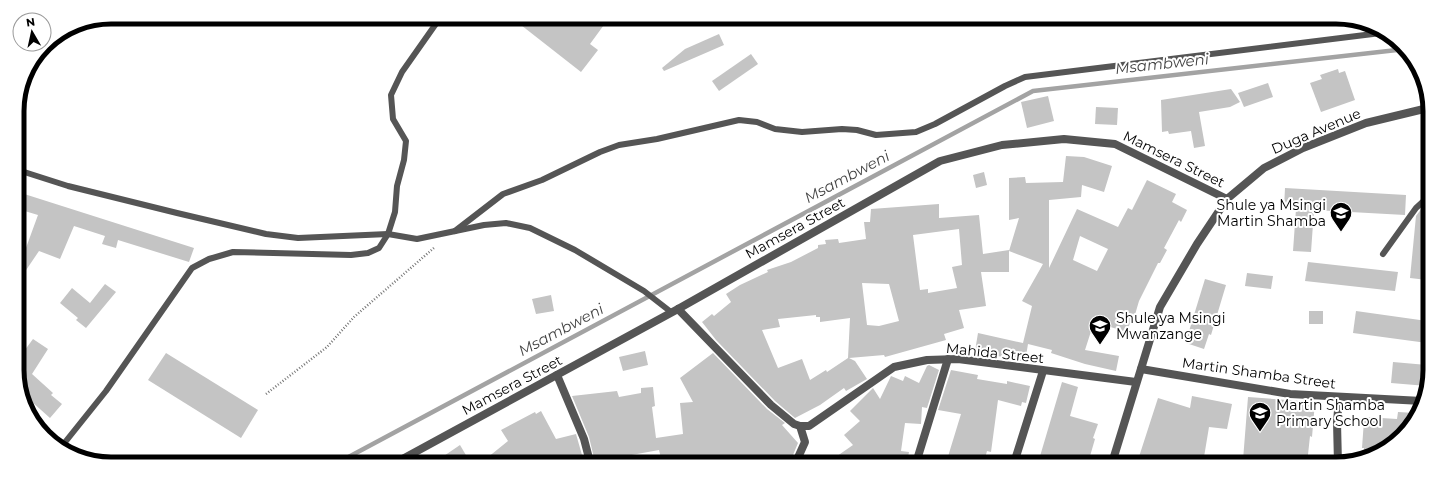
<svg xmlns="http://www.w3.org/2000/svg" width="1447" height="481" font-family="Montserrat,sans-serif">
<rect width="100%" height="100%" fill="#fff"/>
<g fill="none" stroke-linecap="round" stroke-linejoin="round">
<path stroke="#a3a3a3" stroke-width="4.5" d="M341,461L1033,91L1406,49"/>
</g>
<g fill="#c4c4c4" fill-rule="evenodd">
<path d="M512,18H609L590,44L598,50L581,72Z"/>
<path d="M719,34L724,45L664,71L662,68L685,49Z"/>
<path d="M751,54L758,64L719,91L712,81Z"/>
<path d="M1338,69L1339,73L1345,71L1355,100L1321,112L1310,83L1322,79L1320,75Z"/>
<path d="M1268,83L1273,97L1244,107L1238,93Z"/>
<path d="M1231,89L1240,102L1230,107L1199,112L1205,146L1194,148L1191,131L1169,134L1168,131L1162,132L1161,100Z"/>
<path d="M1048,96L1054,121L1027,128L1021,102Z"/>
<path d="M1096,107L1118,108L1117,125L1095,124Z"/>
<path d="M1066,156L1084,157L1112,166L1104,192L1082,185L1081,197L1049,200V268L1077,209L1118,227L1128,208L1132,210L1147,180L1176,194L1172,202L1187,210L1181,222L1179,220L1164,248L1167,250L1160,263H1158L1139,301L1134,318L1132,317L1127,332L1094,322L1085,350L1119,356L1116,371L1085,364L1051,353L1052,350L1028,344L1025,362L975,351L978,333L1023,343L1032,306L1022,301L1043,264L1009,251L1019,218L1009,220V178L1025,177L1026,183L1063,182ZM1080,236L1108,249L1097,271L1073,260Z"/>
<path d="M984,172L987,185L976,188L973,175Z"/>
<path d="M1285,188L1406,195L1405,215L1314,210L1311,252L1293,251L1296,209L1284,208Z"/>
<path d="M18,192L194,248L189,262L118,240L116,248L102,244L105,236L74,226L60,259L39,251L18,282V253L23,256L38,215L18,209Z"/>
<path d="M939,204V218L979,215L983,254L1009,250V272H981L986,306L959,310L964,328L944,334L946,340L885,357L884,355L849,358L855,361L867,379L846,391L844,388L820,405L795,418L775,401L716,340L702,322L712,314L714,316L731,302L726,294L740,285L768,272L767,270L791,262L818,248V245L826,244L825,240L838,239L839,243L866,239L864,222H870L871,209ZM959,229L962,265L952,267L957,288L928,293V289L920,290L913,235ZM862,283L889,284L899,321L879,326L867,325ZM816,315V317H820V322L850,318L848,358L827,372L826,370L810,380L802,359L778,368L762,330L780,327L778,319Z"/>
<path d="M1422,208L1428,209L1427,280L1410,278L1416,216Z"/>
<path d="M1308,262L1398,272L1395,291L1305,281Z"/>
<path d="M1247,273L1273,276L1271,289L1245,286Z"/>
<path d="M1205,279L1226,285L1211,335L1209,334L1204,349L1186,343V341Z"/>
<path d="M105,284L116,292L86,328L76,320L78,318L60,303L72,288L90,303Z"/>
<path d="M551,295L554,311L536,314L532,299Z"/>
<rect x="1309" y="311" width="14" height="13"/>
<path d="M1356,311L1427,321V343L1353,333Z"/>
<path d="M33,339L48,349L32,374L53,393L51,395L62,404L50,418L22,393L19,388V358Z"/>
<path d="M645,351L648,365L623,371L619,357Z"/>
<path d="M166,353L258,410L241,438L148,380Z"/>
<path d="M713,353L767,409L785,423L782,425L798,443L793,455L785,462H662L659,450L626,456L627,458L613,462H595L589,437L572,396L617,391L619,397L641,393V388L653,387L655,406L652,407L656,438L683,434L680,403L693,402L680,378Z"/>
<path d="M1393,362L1427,365V386L1391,383Z"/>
<path d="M929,365L939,370L927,408L922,407L921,424L905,423L901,451L909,452L907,463H827L853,445L844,435L860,421L850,411L873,388L880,399L891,376L903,381L905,376L919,383L927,366Z"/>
<path d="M951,370L978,375L977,379L1007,384V381L1030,386L1026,403L1022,402L1021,406L998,400L991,452L987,451L984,462L966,457L964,463H946L961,414L938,410Z"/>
<path d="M1062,382L1078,387L1070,416L1098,424L1093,438L1095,439L1088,463H1038Z"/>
<path d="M1192,396L1232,404L1227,429L1209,427L1203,463H1137L1158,398L1190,408Z"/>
<path d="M1248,397L1315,402L1312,437L1310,436L1307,464H1284L1243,460Z"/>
<path d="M541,411L556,439L576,434L584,462H482L508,441L501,430L535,412L536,414Z"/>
<path d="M1398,412L1415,413L1393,445L1364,456V448H1362L1364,420H1366V417L1397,419Z"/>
<path d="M460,445L470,462H435Z"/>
</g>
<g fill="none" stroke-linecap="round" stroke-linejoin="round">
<path stroke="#777" stroke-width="2.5" stroke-dasharray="1 2" stroke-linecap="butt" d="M266,394L327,347L354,317L435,247"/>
<g stroke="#555" stroke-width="6">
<path d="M18,170L68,186L177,213L266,234L298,238L388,234L417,239L484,225L506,223L530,228L575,250L644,291L671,312"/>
<path d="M455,231L503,194L542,180L600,152L619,145L657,139L739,120L757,122L775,129L802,132L842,129L857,130L876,135L916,132L935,124L1005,86L1025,77L1381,33"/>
<path d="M1383,254L1416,208L1428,197"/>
<path d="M62,446L106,391L192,268L209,259L233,252L351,255L368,253L379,248L388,234L395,212L397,186L404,160L406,141L393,119L391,95L402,72L440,18"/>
</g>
<g stroke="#555" stroke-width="8">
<path d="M678,309L771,405L794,424L800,426H809L894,367L927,360L958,359L1136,382"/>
<path d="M1141,369L1290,394L1422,401"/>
<path d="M557,375L584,439L590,462"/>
<path d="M397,462L678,309L940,161L1002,145L1064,139L1115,144L1227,199"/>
<path d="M796,462L805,442L800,426"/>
<path d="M916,463L948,359"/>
<path d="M1014,463L1043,371"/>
<path d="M1112,463L1160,307L1197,244L1227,199L1264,168L1303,148L1366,123L1428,108"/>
<path d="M1338,464L1337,422L1339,398"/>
</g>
</g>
<defs>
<g id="school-pin" transform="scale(1.15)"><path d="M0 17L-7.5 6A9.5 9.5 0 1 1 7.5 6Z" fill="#000" stroke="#fff"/><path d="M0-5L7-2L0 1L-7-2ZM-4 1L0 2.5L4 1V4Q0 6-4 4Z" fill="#fff"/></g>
</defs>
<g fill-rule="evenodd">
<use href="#school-pin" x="1341" y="213"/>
<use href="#school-pin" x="1100" y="326"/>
<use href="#school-pin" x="1260" y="413"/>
</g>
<g text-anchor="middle" stroke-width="4" stroke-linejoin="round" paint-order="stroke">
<g font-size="14" fill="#000" stroke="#fff">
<text transform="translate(1316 131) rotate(-23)" y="5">Duga Avenue</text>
<text transform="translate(1174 159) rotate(26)" y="5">Mamsera Street</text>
<text transform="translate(795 228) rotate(-29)" y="5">Mamsera Street</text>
<text transform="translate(995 353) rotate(6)" y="5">Mahida Street</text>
<text transform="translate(1259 373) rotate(8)" y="5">Martin Shamba Street</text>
<text transform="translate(512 385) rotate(-28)" y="5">Mamsera Street</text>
</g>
<g font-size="14" fill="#000" stroke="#fff" text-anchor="start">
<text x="1326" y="210" text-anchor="end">Shule ya Msingi<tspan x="1326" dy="16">Martin Shamba</tspan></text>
<text x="1116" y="323">Shule ya Msingi<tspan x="1116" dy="16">Mwanzange</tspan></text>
<text x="1276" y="410">Martin Shamba<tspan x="1276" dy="16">Primary School</tspan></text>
</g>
<g font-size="15" font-style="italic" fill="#444" stroke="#fff">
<text transform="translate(1162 64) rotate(-6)" y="5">Msambweni</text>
<text transform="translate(847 177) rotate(-28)" y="5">Msambweni</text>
<text transform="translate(561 330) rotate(-28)" y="5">Msambweni</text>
</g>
</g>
<path d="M0 0H1447V481H0ZM111 24H1336A87 87 0 0 1 1423 111V370A87 87 0 0 1 1336 457H111A87 87 0 0 1 24 370V111A87 87 0 0 1 111 24Z" fill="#fff" fill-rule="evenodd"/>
<path fill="none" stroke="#000" stroke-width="5" d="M111 24H1336A87 87 0 0 1 1423 111V370A87 87 0 0 1 1336 457H111A87 87 0 0 1 24 370V111A87 87 0 0 1 111 24Z"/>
<g transform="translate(32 32) rotate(351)"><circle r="19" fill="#ffffff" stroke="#999999"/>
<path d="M0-3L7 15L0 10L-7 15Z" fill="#000000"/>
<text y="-6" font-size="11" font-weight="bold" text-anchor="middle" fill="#000000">N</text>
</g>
</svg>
